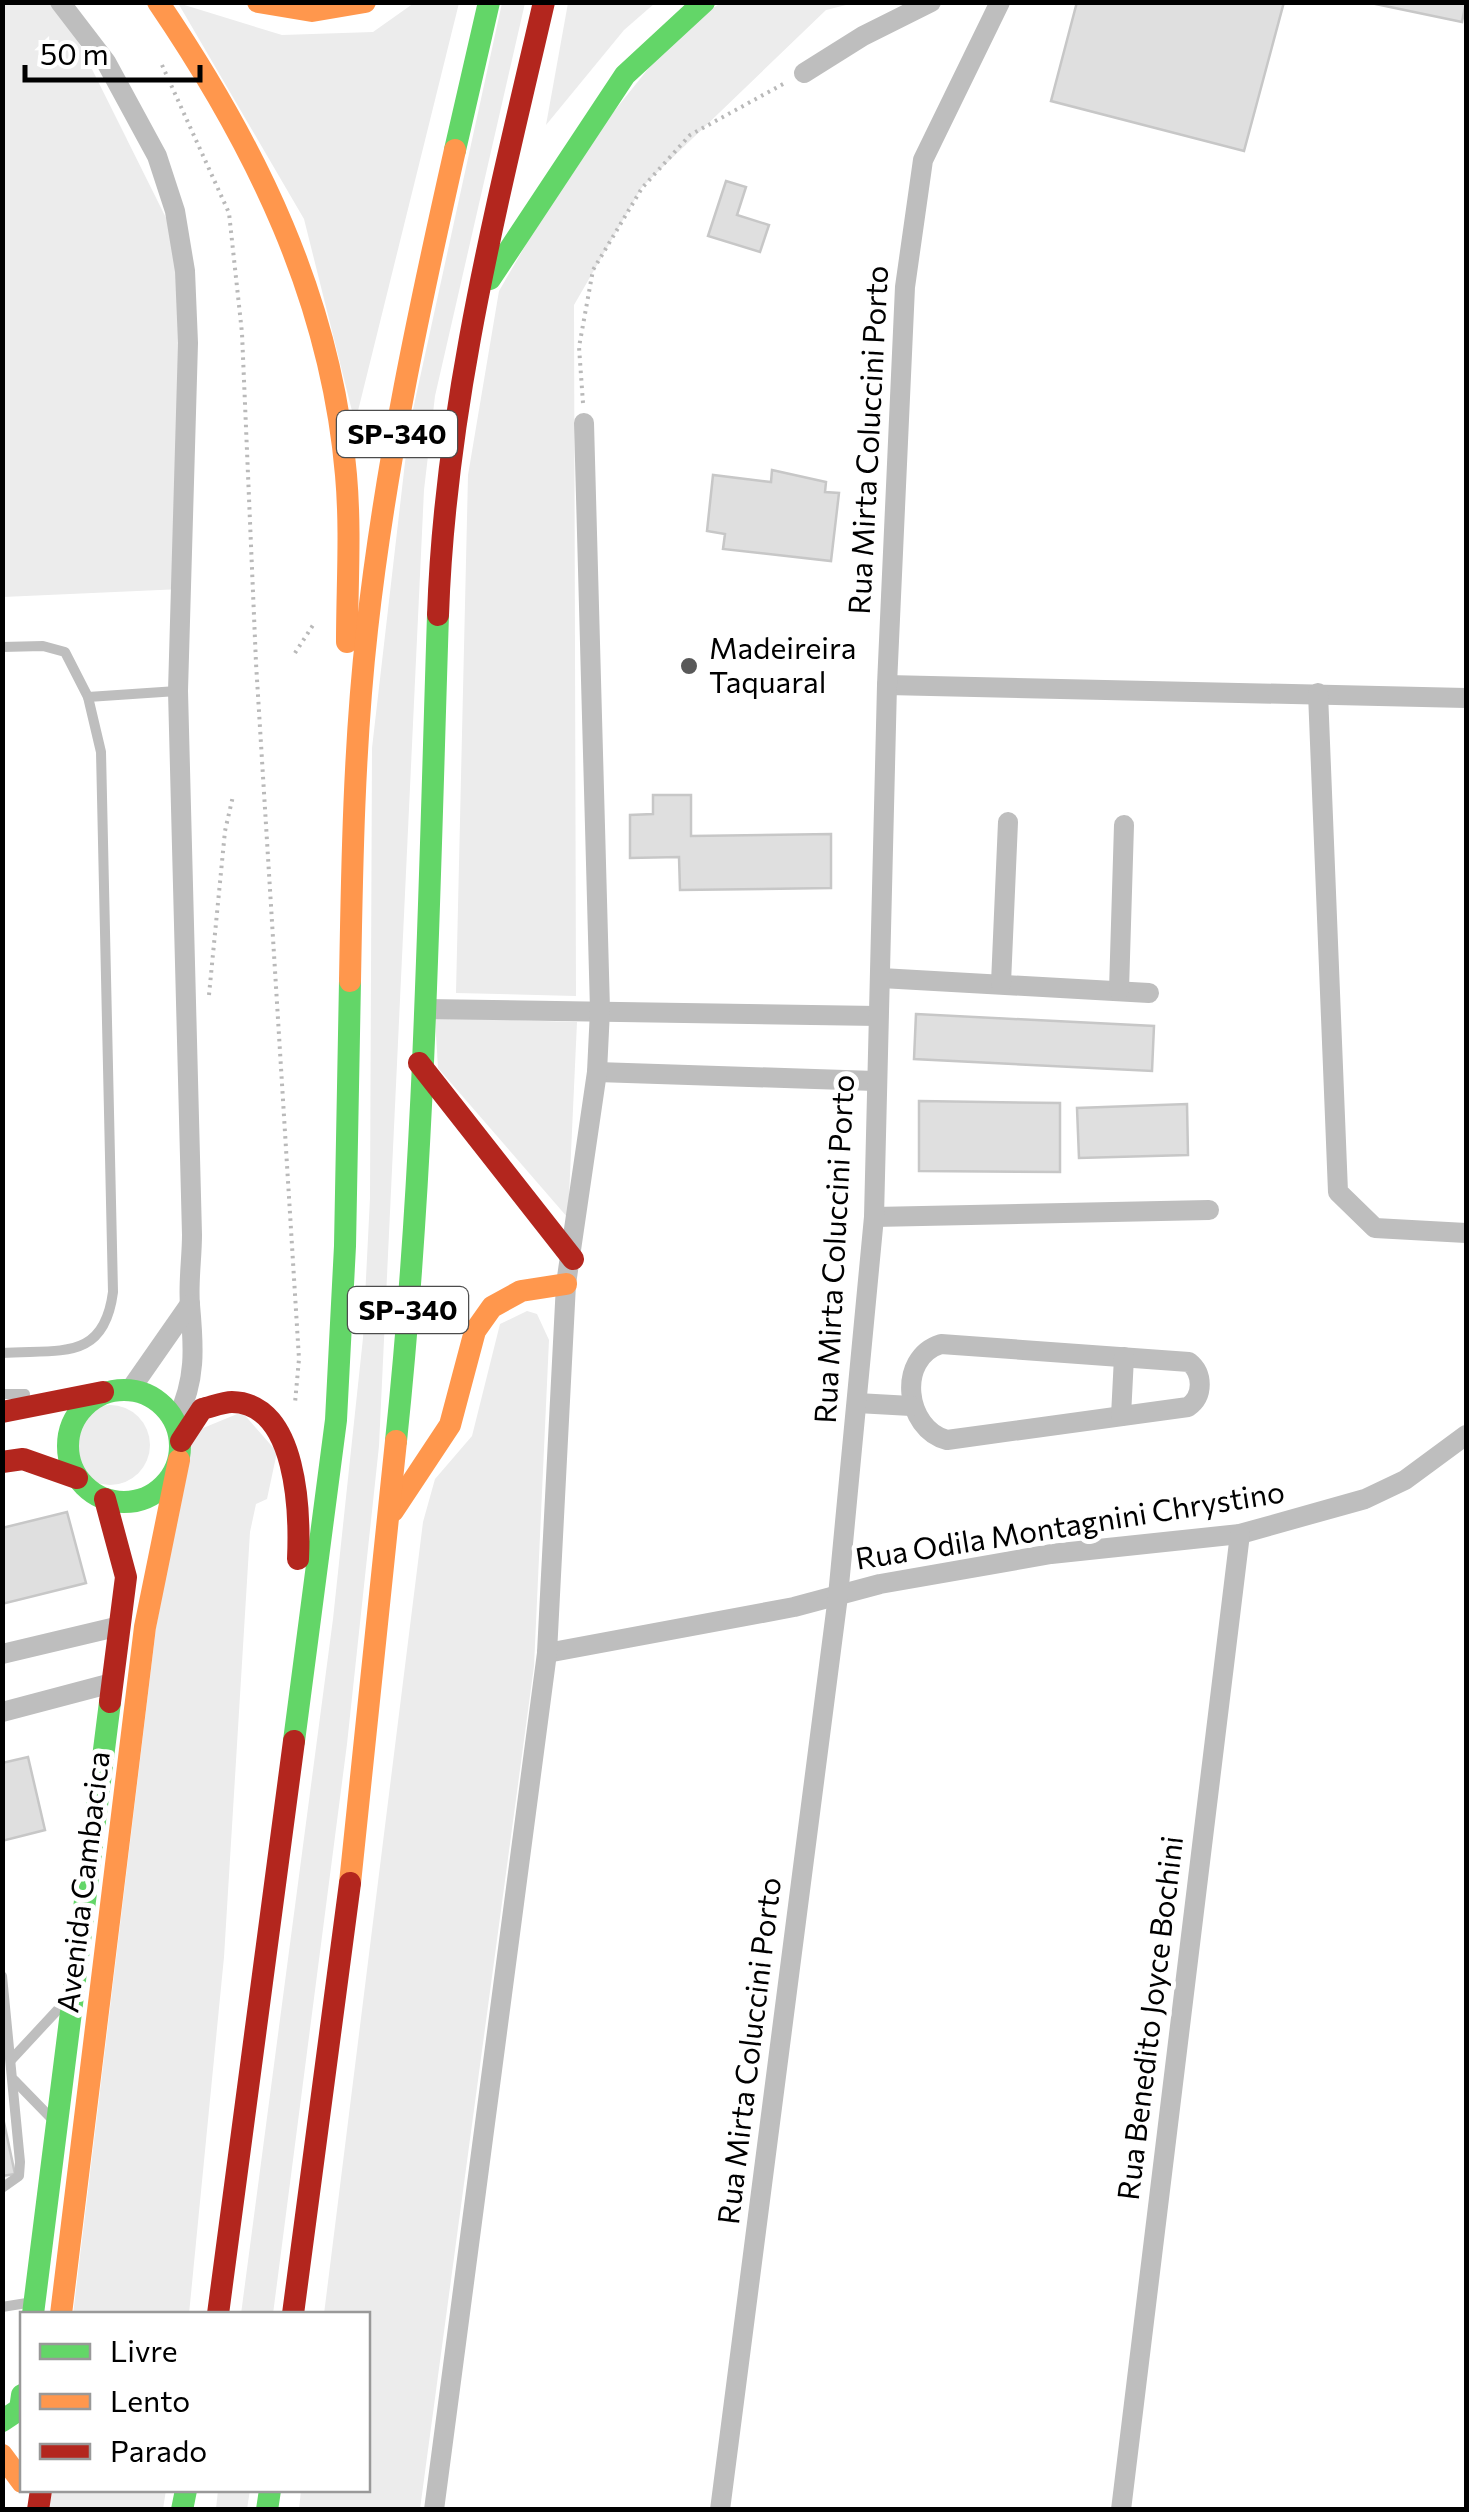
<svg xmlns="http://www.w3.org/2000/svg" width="1469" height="2512" font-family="Commissioner,sans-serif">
<rect width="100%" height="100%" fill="#fff"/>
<g fill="#ececec">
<path d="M2,3H59L180,246L182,589L3,597Z"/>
<path d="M178,3L282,35L373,32L414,3H459L355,423L304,219Z"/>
<path d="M502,3H525L435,396L424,490L379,1446L347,1744L273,2314H241L333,1619L363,1338L370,1198L372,748L409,428Z"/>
<path d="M568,3H655L624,30L546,125Z"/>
<path d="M721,3H854L826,10L642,187L574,305L576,996L456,993L468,475L499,291L575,160L680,29Z"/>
<path d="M435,1018L577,1022L568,1218L438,1068Z"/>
<path d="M527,1311L537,1314L549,1340L534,1666L420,2509L299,2510L301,2490H368V2314H324L423,1522L435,1479L472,1436L500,1324Z"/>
<circle cx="110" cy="1445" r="40"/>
<path d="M242,1412L277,1452L267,1499L256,1504L250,1532L224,1957L189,2314H73L156,1628L191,1433Z"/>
<path d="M49,2490H166L163,2509L47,2510Z"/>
<path d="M218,2490H250L247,2509H216Z"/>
</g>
<g fill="#dfdfdf" stroke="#c7c7c7" stroke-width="2.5">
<path d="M1077,2H1284L1244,151L1051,101Z"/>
<path d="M1366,2H1466L1462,22Z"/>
<path d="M726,181L746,187L737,215L769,225L760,252L708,236Z"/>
<path d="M772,470L826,482L825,492L839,493L831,561L723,549L725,534L707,531L713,475L771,482Z"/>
<path d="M653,795H691V836L831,834V888L680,890L679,857L630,858V815L653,814Z"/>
<path d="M916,1014L1154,1026L1152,1071L914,1059Z"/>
<path d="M919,1101L1060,1103V1172L919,1171Z"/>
<path d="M1187,1104L1188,1155L1079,1158L1077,1108Z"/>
<path d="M67,1512L86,1583L2,1604V1528Z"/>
<path d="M28,1757L45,1830L2,1841V1763Z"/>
<path d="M2,2113L15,2174L2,2176Z"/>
</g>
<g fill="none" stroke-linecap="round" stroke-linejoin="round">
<g stroke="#b9b9b9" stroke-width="4" stroke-dasharray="2.5 5" stroke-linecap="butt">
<path d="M162,65L229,213L242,333L256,663L299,1359L295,1403"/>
<path d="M583,403L579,347L593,270L642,188L690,135L785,83"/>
<path d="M295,653L315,622"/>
<path d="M209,995L225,831L233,796"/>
</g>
<g stroke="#bebebe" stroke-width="10">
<path d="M2,647L43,646L65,652L88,697L101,752L113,1292C104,1362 60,1349 2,1353"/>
<path d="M88,697L177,691"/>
<path d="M2,1394H25"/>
<path d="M2,1976L20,2162L19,2176L2,2188"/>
<path d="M11,2060L64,2003"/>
<path d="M14,2080L51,2118"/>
<path d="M2,2307L33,2302"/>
</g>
<g stroke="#bebebe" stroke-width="20">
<path d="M60,2L106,62L157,156L175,211L185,271L188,343L178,691L192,1235C192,1258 188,1283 190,1305C194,1348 196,1380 177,1419"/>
<path d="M804,73L863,36L931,2"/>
<path d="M887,685L1466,698"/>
<path d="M1318,693L1338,1192L1375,1228L1466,1233"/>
<path d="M881,978L1149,993"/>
<path d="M1001,983L1008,822"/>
<path d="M1119,990L1124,825"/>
<path d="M425,1009L878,1016"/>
<path d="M597,1072L875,1081"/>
<path d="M874,1217L1209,1210"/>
<path d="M941,1344L1189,1362C1203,1373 1204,1396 1188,1407L947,1440C905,1429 896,1358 941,1344Z"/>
<path d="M130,1390L190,1304"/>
<path d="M857,1403L911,1406"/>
<path d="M1121,1416L1124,1357"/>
<path d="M547,1653L794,1607L880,1584L1051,1554L1240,1534L1365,1499L1405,1480L1466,1435"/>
<path d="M2,1654L120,1626"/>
<path d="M2,1712L112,1683"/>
<path d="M434,2510L547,1653L566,1284L597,1072L600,1010L584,423"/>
<path d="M720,2510L838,1596L874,1217L887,685L905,287L923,160L1000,2"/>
<path d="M1121,2510L1240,1534"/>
</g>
<g stroke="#63d668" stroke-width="22">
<path d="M455,150L489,2"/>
<path d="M490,279L625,75L704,2"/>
<circle cx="124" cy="1446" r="56"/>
<path d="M396,1441C425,1167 429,890 438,615"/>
<path d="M294,1741L336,1420L345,1246L350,981"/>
<path d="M33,2314L110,1702"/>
<path d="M2,2421L20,2409L22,2395"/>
<path d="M182,2510L186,2490"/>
<path d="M267,2510L270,2490"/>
</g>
<g stroke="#ff974d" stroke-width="22">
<path d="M158,2C256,146 331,299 346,475C351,531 347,587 347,642"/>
<path d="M258,2L312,11L365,2"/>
<path d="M350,981C352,864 354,746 367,630C385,468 419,309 455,150"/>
<path d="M393,1511L450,1425L475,1331L492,1307L521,1291L566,1284"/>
<path d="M350,1883L396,1441"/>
<path d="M61,2314L145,1627L179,1460"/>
<path d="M2,2455L22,2482"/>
</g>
<g stroke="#b3261e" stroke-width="22">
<path d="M438,615C445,406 497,205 544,2"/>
<path d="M419,1063L573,1259"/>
<path d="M2,1412L103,1392"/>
<path d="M181,1441L202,1409C211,1407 223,1402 232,1402C298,1403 300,1514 298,1559"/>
<path d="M2,1462L23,1459L77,1478"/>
<path d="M105,1499L126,1577L110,1702"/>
<path d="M218,2314L294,1741"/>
<path d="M293,2314L350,1883"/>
<path d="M38,2510L41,2490"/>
</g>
</g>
<circle fill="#595959" stroke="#fff" stroke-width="4" cx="689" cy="666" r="10"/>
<g text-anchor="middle" stroke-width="10" stroke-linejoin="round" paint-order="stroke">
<g fill="#fff" stroke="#4c4c4c" stroke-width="2.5">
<rect x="337" y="411" width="120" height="46" rx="8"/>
<rect x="348" y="1287" width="120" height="46" rx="8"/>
</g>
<g font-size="28" font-weight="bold" fill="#000">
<text x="397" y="444">SP-340</text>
<text x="408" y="1320">SP-340</text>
</g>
<g font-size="30" fill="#000" stroke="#fff">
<text transform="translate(869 440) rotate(-87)" y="10">Rua Mirta Coluccini Porto</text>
<text transform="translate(835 1249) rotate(-87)" y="10">Rua Mirta Coluccini Porto</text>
<text transform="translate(1070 1526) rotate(-9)" y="10">Rua Odila Montagnini Chrystino</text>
<text transform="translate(84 1882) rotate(-83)" y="10">Avenida Cambacica</text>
<text transform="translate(1151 2018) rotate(-83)" y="10">Rua Benedito Joyce Bochini</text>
<text transform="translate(750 2051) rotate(-83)" y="10">Rua Mirta Coluccini Porto</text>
</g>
<g font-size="30" fill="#000" stroke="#fff" text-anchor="start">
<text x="709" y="659">Madeireira<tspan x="709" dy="34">Taquaral</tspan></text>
</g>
</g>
<rect width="1469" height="2512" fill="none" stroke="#000000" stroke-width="10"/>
<rect x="20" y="2312" width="350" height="180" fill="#ffffff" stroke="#999999" stroke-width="2.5"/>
<rect x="40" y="2344" width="50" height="15" fill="#63d668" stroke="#999999" stroke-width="2.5"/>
<text x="110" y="2362" font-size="30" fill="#000000">Livre</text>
<rect x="40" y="2394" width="50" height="15" fill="#ff974d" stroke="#999999" stroke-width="2.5"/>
<text x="110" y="2412" font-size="30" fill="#000000">Lento</text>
<rect x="40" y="2444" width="50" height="15" fill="#b3261e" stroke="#999999" stroke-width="2.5"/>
<text x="110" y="2462" font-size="30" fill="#000000">Parado</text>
<path d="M25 65v15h175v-15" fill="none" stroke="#000000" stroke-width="5"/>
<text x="40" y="65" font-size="30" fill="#000000" stroke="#ffffff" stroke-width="8" paint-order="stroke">50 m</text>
</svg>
